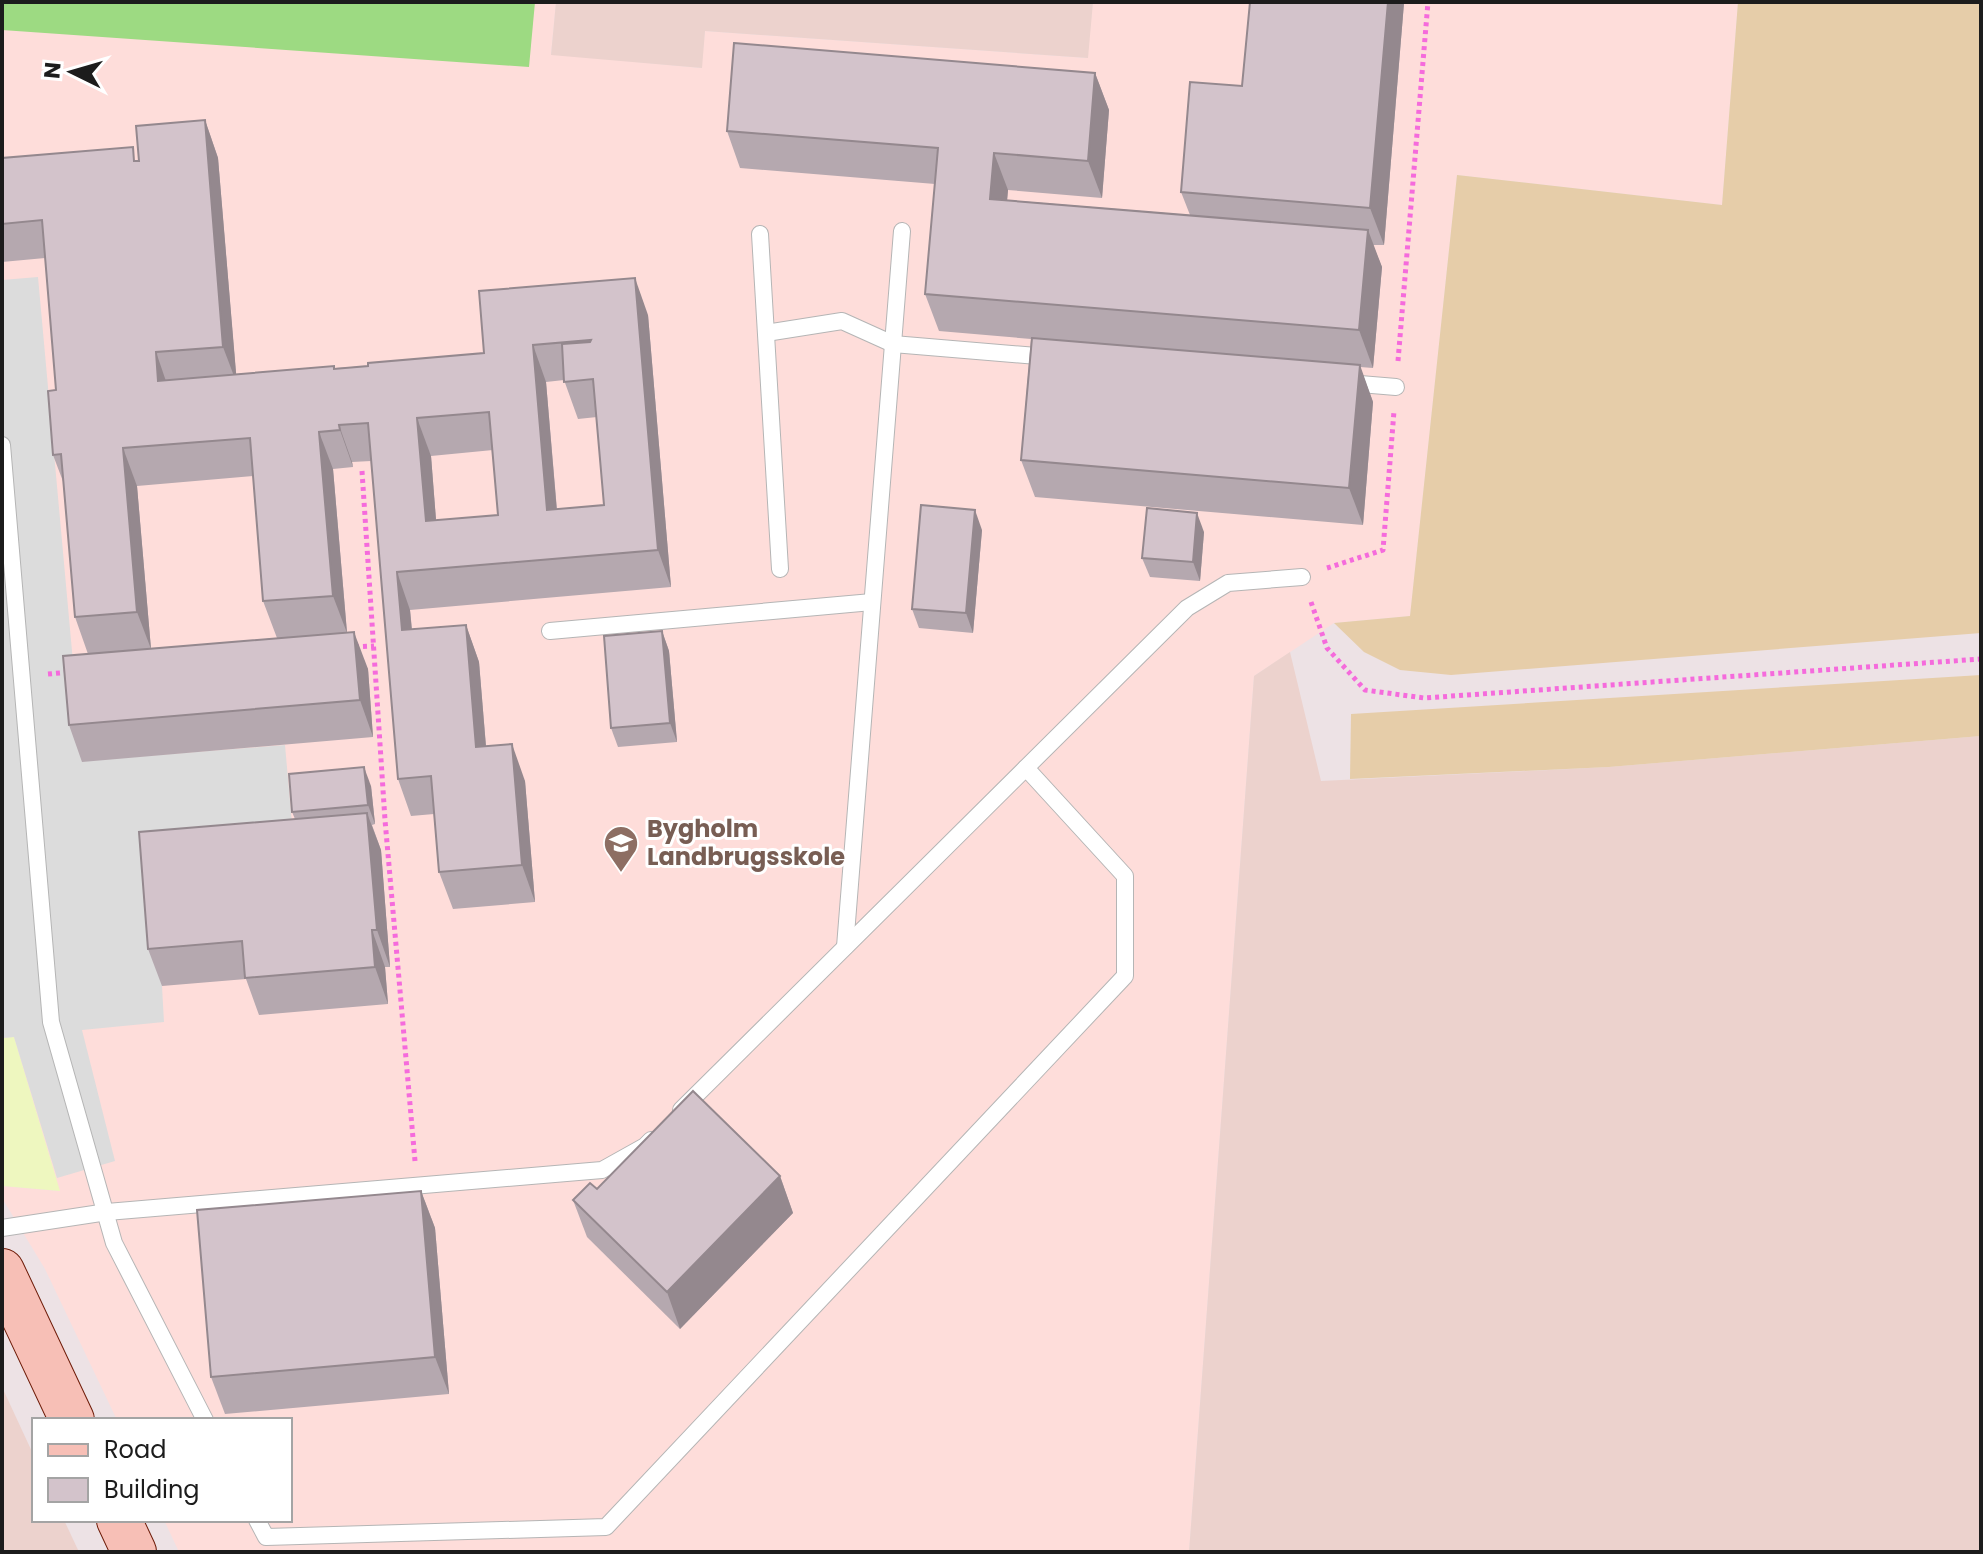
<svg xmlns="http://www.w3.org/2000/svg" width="1983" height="1554" font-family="Poppins,sans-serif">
<rect width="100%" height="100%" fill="#ede2e5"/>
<path fill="#feddda" d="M2,2H556L551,54L701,68L705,31L1087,58L1093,2H1738L1722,205L1457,175L1410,616L1334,623L1254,676L1189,1552H179L164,1520H290V1420H117L45,1269L2,1198V1186L59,1191L14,1037L2,1038Z"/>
<g fill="#ecd2cd">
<path d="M556,2H1093L1088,58L705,31L702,68L551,55Z"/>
<path d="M1290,652L1321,781L1609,767L1981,736V1552H1189L1254,676Z"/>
<path d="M2,1387L34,1456V1520H64L79,1552H2Z"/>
</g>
<g fill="#e6cda9">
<path d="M1738,2H1981V633L1451,675L1400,670L1364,652L1334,623L1410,616L1457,175L1722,205Z"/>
<path d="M1981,675V736L1609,767L1350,779L1351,714Z"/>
</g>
<path fill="#eef7bf" d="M14,1037L60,1191L2,1186V1038Z"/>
<path fill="#9dda82" d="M2,2H535L529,67L2,30Z"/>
<path fill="#dcdcdc" d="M38,277L82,761L285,745L295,857L162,986L164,1022L82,1030L115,1161L57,1178L14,1037L2,1038V280Z"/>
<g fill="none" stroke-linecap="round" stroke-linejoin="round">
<g stroke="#b5b5b5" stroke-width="18">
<g id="lane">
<path d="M760,234L780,569"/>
<path d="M766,333L842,321L893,344L1049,357"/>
<path d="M1348,383L1396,387"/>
<path d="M2,445L51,1022L114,1243L205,1420"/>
<path d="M550,631L872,602"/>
<path d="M845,947L902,231"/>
<path d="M681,1110L1187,608L1228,583L1302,577"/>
<path d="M2,1228L107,1212L602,1170L645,1146L651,1140"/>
<path d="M257,1520L266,1537L606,1527L1125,976V876L1026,768"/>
</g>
</g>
<g stroke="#6e1b08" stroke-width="46">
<g id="secondary">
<path d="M2,1271L72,1420"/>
<path d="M119,1520L134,1552"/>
</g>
</g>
<g stroke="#f56bdc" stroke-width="5" stroke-dasharray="4 4" stroke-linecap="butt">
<path d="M1398,361L1428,2"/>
<path d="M362,471L385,820L415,1161"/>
<path d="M1327,568L1383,550L1394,411"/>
<path d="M1311,602L1327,648L1365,690L1424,698L1981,659"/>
<path d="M355,647L374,646"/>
<path d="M48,674L70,672"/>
</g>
<use href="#lane" stroke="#fff" stroke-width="16"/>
<use href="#secondary" stroke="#f7bfb6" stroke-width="44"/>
</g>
<g fill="#b5a8af" fill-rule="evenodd">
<path d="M1404,3L1384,245H1373L1382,267L1373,368L1360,367L1373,402L1363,525L1035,497L1021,460L1031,339L939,331L925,294L935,184L740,168L727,131L1095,73L1109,110L1102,198L1008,190L1007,200L1190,215L1181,192L1242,86Z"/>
<path d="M205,120L218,158L236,374L368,366L484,353L648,315L671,587L410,610L412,629L466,625L479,662L486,746L525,781L535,902L453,909L439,872L434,814L411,816L398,779L371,461L352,462L353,467L333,469L347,632L368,669L373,737L82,762L69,725L88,654L75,617L64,484L53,455L56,390L45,258L2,262V158L138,161ZM564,380L578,419L597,417L604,505L557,510L546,382ZM493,450L498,515L436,520L431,456ZM253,476L263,601L277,638L151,649L137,486Z"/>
<path d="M982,530L973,633L919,628L912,609Z"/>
<path d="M1204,532L1200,581L1150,577L1142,558Z"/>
<path d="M662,631L669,651L677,742L618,747L611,728Z"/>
<path d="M371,786L375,824L372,825L381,850L390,967H385L388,1004L259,1015L246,979L162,986L148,949L295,819L292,812Z"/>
<path d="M780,1176L793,1213L680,1329L587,1237L573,1200L597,1189Z"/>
<path d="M421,1191L435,1228L449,1394L225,1414L211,1377Z"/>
</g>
<g fill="#94888e">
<path d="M1388,2H1404V3L1384,245L1370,208Z"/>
<path d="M1095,73L1109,110L1102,198L1088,161Z"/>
<path d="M205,120L218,158L237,384L223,347Z"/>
<path d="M994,153L1008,190L1004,236L990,199Z"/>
<path d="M1368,230L1382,267L1373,368L1359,330Z"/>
<path d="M635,278L648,315L671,587L658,550Z"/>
<path d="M533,345L546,382L560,548L547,510Z"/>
<path d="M156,352L169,390L158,381Z"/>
<path d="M1360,365L1373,402L1363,525L1349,488Z"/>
<path d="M417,418L431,456L439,558L426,521Z"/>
<path d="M339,425L352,462L353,467L340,430Z"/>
<path d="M319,432L333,469L347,633L333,596Z"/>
<path d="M123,448L137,486L151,649L137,612Z"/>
<path d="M975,510L982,530L973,633L966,613Z"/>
<path d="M1197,513L1204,532L1200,581L1193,562Z"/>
<path d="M397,572L410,610L415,667L402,630Z"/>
<path d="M466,625L479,662L489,784L476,747Z"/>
<path d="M662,631L669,651L677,742L670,723Z"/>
<path d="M354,632L368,669L373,737L360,700Z"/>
<path d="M512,744L525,781L535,902L522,865Z"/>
<path d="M364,767L371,786L375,824L368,805Z"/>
<path d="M367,813L381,850L390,967L377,930Z"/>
<path d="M372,930L385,967L388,1004L375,967Z"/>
<path d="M780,1176L793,1213L680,1329L667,1292Z"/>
<path d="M421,1191L435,1228L449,1394L435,1357Z"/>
</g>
<g fill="#d3c3cb" stroke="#94888e" stroke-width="2" fill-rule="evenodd">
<path d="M1250,2H1388L1370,208L1181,192L1190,82L1242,86Z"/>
<path d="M734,43L1095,73L1088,161L994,153L990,199L1368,230L1359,330L925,294L938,148L727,131Z"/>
<path d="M205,120L223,347L156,352L158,381L334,366V369L368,366V363L484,353L479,291L635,278L658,550L397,572L402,630L466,625L476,747L512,744L522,865L439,872L431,776L398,779L368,423L339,425L340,430L319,432L333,596L263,601L250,438L123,448L137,612L75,617L61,454L53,455L48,391L56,390L42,220L2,224V158L133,147L134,161H139L136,126ZM591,340L590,342L562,344L564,382L593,379L604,505L547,510L533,345ZM489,412L498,515L426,521L417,418Z"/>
<path d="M1032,338L1360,365L1349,488L1021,460Z"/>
<path d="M921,505L975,510L966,613L912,609Z"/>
<path d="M1147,508L1197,513L1193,562L1142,558Z"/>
<path d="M662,631L670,723L611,728L604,636Z"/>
<path d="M354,632L360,700L69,725L63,656Z"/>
<path d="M364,767L368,805L292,812L289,774Z"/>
<path d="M367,813L377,930H372L375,967L245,978L242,941L148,949L139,832Z"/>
<path d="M693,1091L780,1176L667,1292L573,1200L590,1183L597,1189Z"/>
<path d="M421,1191L435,1357L211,1377L197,1210Z"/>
</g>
<defs>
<g id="university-pin" transform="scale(1.8)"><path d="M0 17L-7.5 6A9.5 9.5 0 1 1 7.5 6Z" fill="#8d6e63" stroke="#fff"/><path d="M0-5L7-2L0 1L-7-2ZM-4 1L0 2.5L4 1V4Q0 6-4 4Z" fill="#fff"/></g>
</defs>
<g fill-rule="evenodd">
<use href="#university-pin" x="621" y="843"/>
</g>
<g text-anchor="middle" stroke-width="6" stroke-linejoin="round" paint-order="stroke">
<g font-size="24" font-weight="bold" fill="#785e54" stroke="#fff" text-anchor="start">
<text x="647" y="837">Bygholm<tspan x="647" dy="28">Landbrugsskole</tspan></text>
</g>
</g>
<rect width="1983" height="1554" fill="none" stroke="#1c1c1c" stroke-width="8"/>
<rect x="32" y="1418" width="260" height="104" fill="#ffffff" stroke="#a4a4a4" stroke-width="2"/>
<rect x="48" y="1444" width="40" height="12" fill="#f7bfb6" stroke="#a4a4a4" stroke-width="2"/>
<text x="104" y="1458" font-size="24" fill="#1c1c1c">Road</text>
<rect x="48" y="1478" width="40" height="24" fill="#d3c3cb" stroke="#a4a4a4" stroke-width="2"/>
<text x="104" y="1498" font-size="24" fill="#1c1c1c">Building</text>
<g transform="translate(72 72) rotate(275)" stroke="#ffffff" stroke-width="6" paint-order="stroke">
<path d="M0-6L14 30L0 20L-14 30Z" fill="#1c1c1c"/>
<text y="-12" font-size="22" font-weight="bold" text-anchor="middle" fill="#1c1c1c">N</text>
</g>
</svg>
